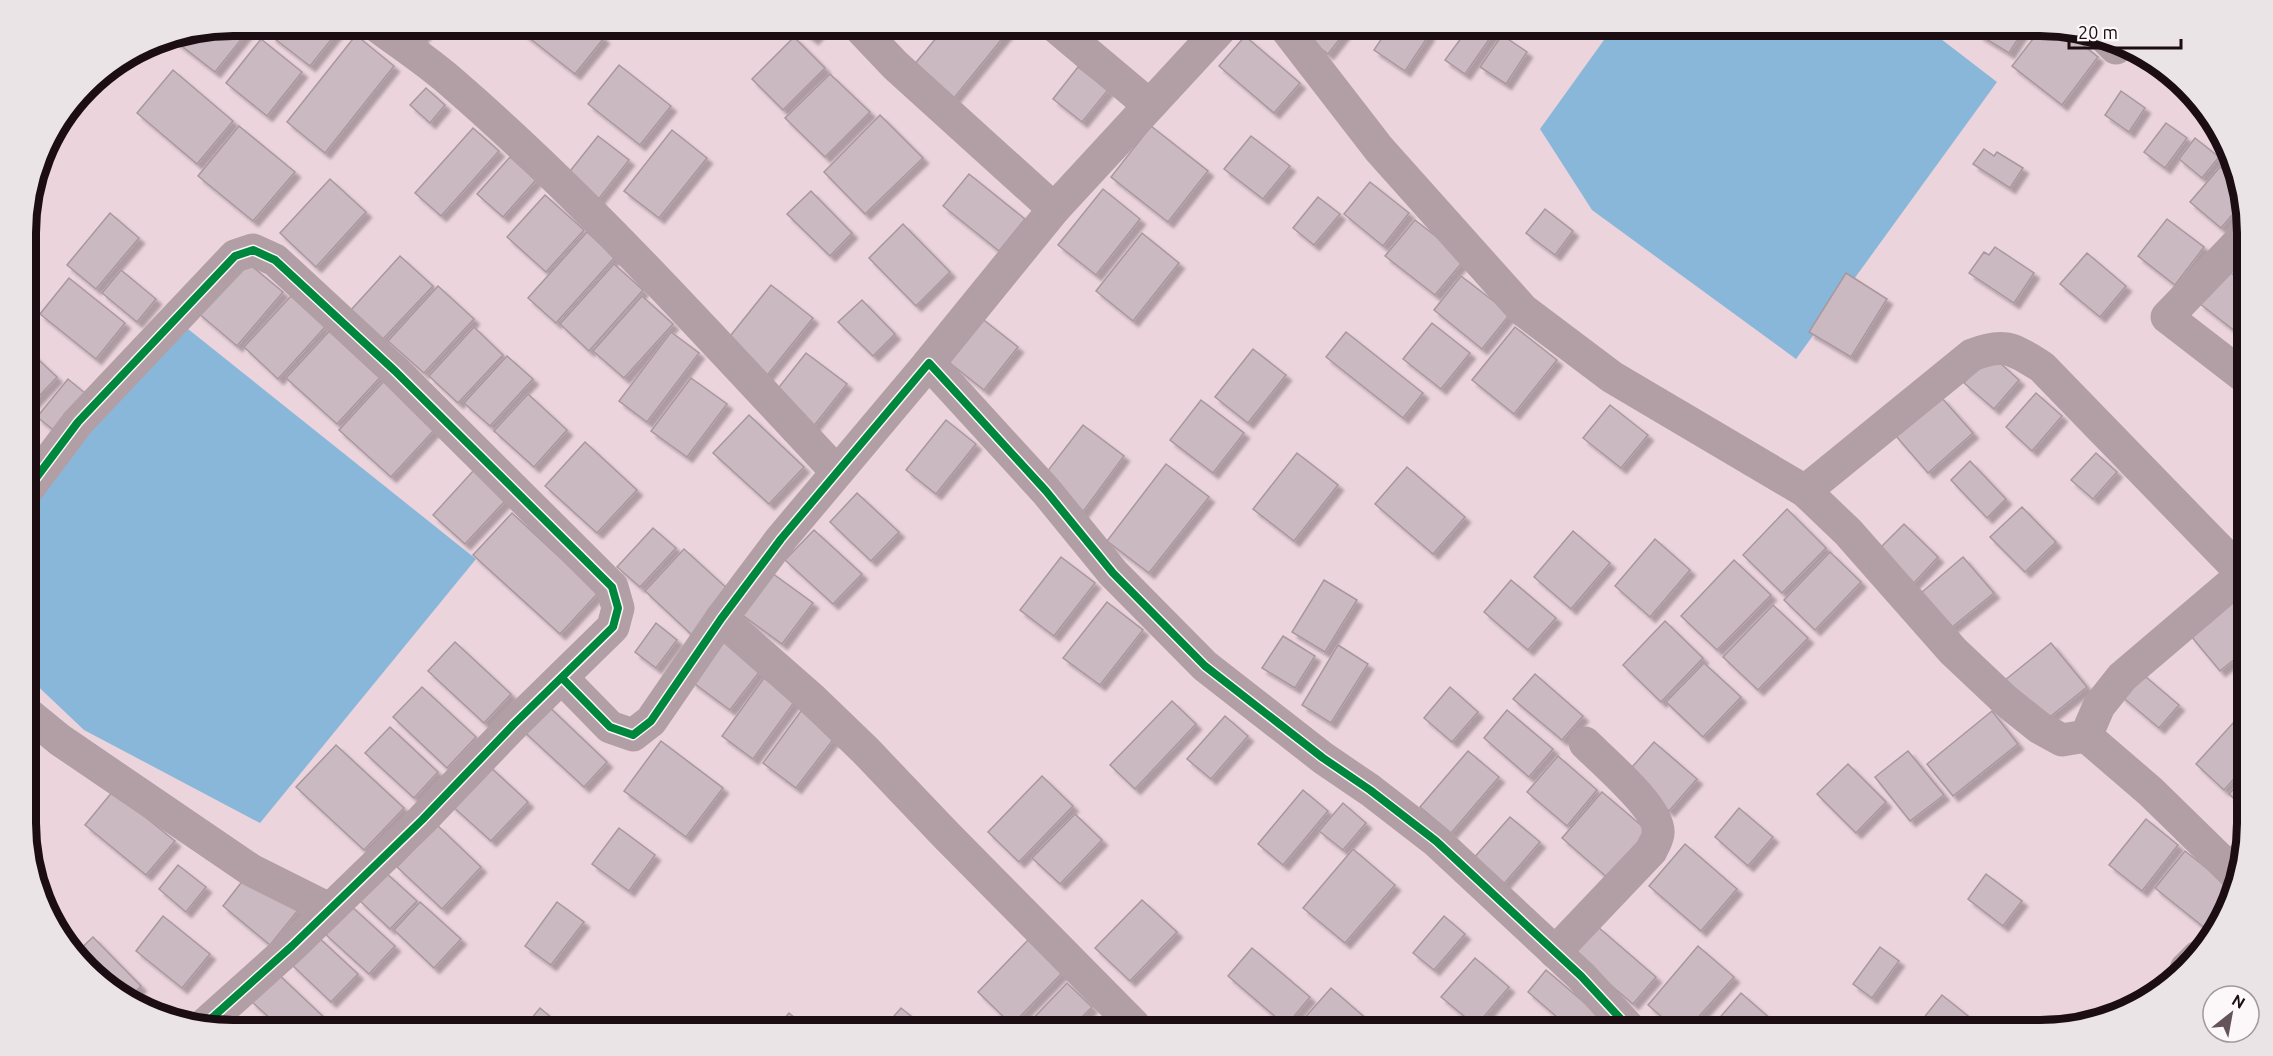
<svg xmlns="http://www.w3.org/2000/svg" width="2273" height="1056" font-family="Ubuntu,sans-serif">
<defs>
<filter id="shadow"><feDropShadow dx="5.5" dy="5.5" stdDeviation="1.5" flood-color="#0004"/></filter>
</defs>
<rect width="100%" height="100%" fill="#ecd4dc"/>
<g fill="#89b7d9">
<path d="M1614,26H1924L1997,82L1796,359L1592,210L1540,129Z"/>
<path d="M183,325L476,559L260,823L84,730L27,676V503Z"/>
</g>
<g fill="#cab9c1" stroke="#a8979f" stroke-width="1.5" filter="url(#shadow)">
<path d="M233,26H241L248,31L215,72L174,40L177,36Z"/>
<path d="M280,26H342L310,66L271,36Z"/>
<path d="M394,26H431L417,44Z"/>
<path d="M529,26H589L604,38L575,74L523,33Z"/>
<path d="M796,26H824L813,39Z"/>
<path d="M946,26H1005L1010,29L954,98L914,65Z"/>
<path d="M1315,26H1340L1346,31L1328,54L1306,37Z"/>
<path d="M1390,26H1414L1429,35L1405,71L1374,50Z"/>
<path d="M1470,26H1494L1497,28L1465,74L1445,60Z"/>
<path d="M1983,26H2026L2009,53L1978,34Z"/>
<path d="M2043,26L2064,30L2098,57L2062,105L2012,66Z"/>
<path d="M356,35L394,66L325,153L287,122Z"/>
<path d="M1502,35L1527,52L1506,84L1480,67Z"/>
<path d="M1245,36L1300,83L1274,113L1219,66Z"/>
<path d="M794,37L825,68L783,110L752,79Z"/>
<path d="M261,39L302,72L267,116L226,83Z"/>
<path d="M619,65L671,106L640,145L588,104Z"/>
<path d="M1078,67L1108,90L1082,122L1053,99Z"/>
<path d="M173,70L233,121L197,164L137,113Z"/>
<path d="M830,74L870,112L825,157L785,118Z"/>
<path d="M426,88L445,105L430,123L410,105Z"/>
<path d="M2121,91L2145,108L2129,132L2105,115Z"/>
<path d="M880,115L923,158L865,214L824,172Z"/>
<path d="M2166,123L2187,138L2165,168L2144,152Z"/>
<path d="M239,126L295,172L253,221L198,176Z"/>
<path d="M1151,126L1208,171L1168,222L1111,177Z"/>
<path d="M473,128L499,151L441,216L415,193Z"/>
<path d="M672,130L707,158L659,218L624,191Z"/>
<path d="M598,136L629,160L594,205L563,180Z"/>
<path d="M1251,136L1290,166L1263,199L1224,169Z"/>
<path d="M2195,138L2219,157L2202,178L2179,159Z"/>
<path d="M1984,149L1994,156L1997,152L2023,168L2010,188L1973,164Z"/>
<path d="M510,157L536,180L503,217L477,194Z"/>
<path d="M2220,167L2235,179L2244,201L2221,228L2190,202Z"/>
<path d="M969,174L1025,219L999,251L943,206Z"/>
<path d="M330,179L366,212L316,267L280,233Z"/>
<path d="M1370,182L1409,213L1383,246L1344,214Z"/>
<path d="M1103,189L1140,219L1096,275L1058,245Z"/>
<path d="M811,191L852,233L830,256L787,214Z"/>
<path d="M545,195L584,230L546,272L507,237Z"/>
<path d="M1318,197L1340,214L1314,245L1293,228Z"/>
<path d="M1545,209L1573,231L1555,255L1526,233Z"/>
<path d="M110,213L139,238L96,289L67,265Z"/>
<path d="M2167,219L2204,247L2175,285L2138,256Z"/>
<path d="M1415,220L1465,259L1435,295L1385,256Z"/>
<path d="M903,224L950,272L916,306L869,258Z"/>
<path d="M587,232L615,257L556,323L528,298Z"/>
<path d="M1142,233L1179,263L1133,321L1096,291Z"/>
<path d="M1995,247L2034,273L2014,303L1969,273L1984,252L1989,255Z"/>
<path d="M2087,253L2126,286L2100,317L2060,284Z"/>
<path d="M400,256L433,286L382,340L350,311Z"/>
<path d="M242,258L283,292L237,346L197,312Z"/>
<path d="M614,264L643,290L589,351L560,324Z"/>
<path d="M2226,269L2246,285V319L2236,332L2199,303Z"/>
<path d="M121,270L156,299L137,322L102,293Z"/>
<path d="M1846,273L1887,299L1851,357L1809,332Z"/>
<path d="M1461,276L1510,314L1482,349L1434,310Z"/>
<path d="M69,278L125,323L96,359L40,314Z"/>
<path d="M771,285L813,318L765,378L723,345Z"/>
<path d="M438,286L474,319L424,373L388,341Z"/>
<path d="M291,296L325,327L278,379L244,347Z"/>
<path d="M642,296L673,324L624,378L593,351Z"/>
<path d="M862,300L895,334L873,356L838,322Z"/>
<path d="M980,317L1018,347L984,390L946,360Z"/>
<path d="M1432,323L1470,353L1441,389L1403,359Z"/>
<path d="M335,325L385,372L337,424L286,378Z"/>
<path d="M474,327L503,355L458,403L429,376Z"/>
<path d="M1515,327L1557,360L1514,414L1472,380Z"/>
<path d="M671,332L699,353L647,422L619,401Z"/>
<path d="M1346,332L1423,393L1403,418L1326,357Z"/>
<path d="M26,348L57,377L29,407L26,405Z"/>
<path d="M1253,349L1286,375L1248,423L1215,397Z"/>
<path d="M806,353L847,384L813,427L772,396Z"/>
<path d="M1990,354L2019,380L1994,409L1964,383Z"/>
<path d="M507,356L533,379L490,426L464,403Z"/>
<path d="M691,378L727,404L687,457L651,431Z"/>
<path d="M68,379L86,394L56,432L37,417Z"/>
<path d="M385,380L437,427L391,477L339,430Z"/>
<path d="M2036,393L2062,416L2032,451L2006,427Z"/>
<path d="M528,394L567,430L534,467L494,431Z"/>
<path d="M1941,397L1973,433L1928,473L1896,436Z"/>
<path d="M1201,400L1244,433L1213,473L1170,440Z"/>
<path d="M1610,405L1648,435L1621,468L1583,438Z"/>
<path d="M749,415L804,467L769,504L713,453Z"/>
<path d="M946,420L976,444L936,494L906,470Z"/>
<path d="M1083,425L1124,456L1082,513L1040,481Z"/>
<path d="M585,442L637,490L597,533L545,486Z"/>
<path d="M1297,453L1338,485L1294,541L1253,509Z"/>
<path d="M2096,453L2117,472L2093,499L2071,480Z"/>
<path d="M1970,461L2006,499L1987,518L1951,480Z"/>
<path d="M1166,464L1209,497L1149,573L1107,541Z"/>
<path d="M1407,467L1465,517L1433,554L1375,504Z"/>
<path d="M474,470L506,500L465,544L433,515Z"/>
<path d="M857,493L899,532L871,561L830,522Z"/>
<path d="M2022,507L2056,542L2025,572L1990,537Z"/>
<path d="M1787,509L1826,548L1782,593L1743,555Z"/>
<path d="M512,513L598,593L560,634L473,555Z"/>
<path d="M1904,524L1938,557L1912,585L1877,551Z"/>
<path d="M653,528L676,548L640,587L617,567Z"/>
<path d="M814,530L862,574L833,604L785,560Z"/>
<path d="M1573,531L1610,563L1571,609L1534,577Z"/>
<path d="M1655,539L1690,570L1650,617L1615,586Z"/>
<path d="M684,549L731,592L692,635L645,591Z"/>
<path d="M1830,552L1861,582L1815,630L1784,600Z"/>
<path d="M1061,557L1095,583L1054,636L1020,610Z"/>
<path d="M1963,557L1994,593L1951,628L1922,592Z"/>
<path d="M1734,560L1771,595L1717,650L1681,616Z"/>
<path d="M765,568L813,603L782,644L734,609Z"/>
<path d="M1324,580L1357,600L1325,652L1292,632Z"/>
<path d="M1511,580L1556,618L1528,650L1484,612Z"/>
<path d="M2237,598L2247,610V649L2220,671L2191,636Z"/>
<path d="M1107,602L1143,630L1100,685L1063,658Z"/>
<path d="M1773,605L1808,638L1758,690L1723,657Z"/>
<path d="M1665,621L1703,658L1661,702L1623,665Z"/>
<path d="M656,623L677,640L656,668L635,652Z"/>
<path d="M1283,636L1315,656L1295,688L1262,668Z"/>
<path d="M724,638L763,667L730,710L691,681Z"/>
<path d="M455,642L511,694L484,723L428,671Z"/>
<path d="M2051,643L2087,687L2041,724L2005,680Z"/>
<path d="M1338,645L1368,664L1331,723L1302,705Z"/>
<path d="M1704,663L1741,697L1703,737L1666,702Z"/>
<path d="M2140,672L2179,705L2159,728L2120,695Z"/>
<path d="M1535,674L1583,716L1562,740L1513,699Z"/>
<path d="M764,678L795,701L753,759L722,736Z"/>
<path d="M422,687L476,737L447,768L393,717Z"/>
<path d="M1450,687L1478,712L1452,742L1424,718Z"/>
<path d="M543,701L607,762L584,787L519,727Z"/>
<path d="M1172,701L1196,724L1135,789L1110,765Z"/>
<path d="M1507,710L1553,749L1529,777L1484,738Z"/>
<path d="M801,711L836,736L796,788L763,763Z"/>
<path d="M1992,711L2018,744L1953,796L1927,764Z"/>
<path d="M1225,716L1248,736L1211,779L1187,759Z"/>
<path d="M2234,722L2247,734V764L2224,790L2196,764Z"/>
<path d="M390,727L438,772L414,798L365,753Z"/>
<path d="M661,741L723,788L686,837L624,791Z"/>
<path d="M1654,742L1697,779L1669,811L1626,774Z"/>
<path d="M336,745L404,808L364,850L296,787Z"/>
<path d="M1468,751L1499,777L1451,833L1420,807Z"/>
<path d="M1908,751L1944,795L1910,821L1875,777Z"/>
<path d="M1558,756L1597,790L1567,826L1527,792Z"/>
<path d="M487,764L528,802L491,841L450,804Z"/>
<path d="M1848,764L1886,802L1856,833L1817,794Z"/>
<path d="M2247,774V811L2229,794Z"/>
<path d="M1042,776L1073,806L1019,862L988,832Z"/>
<path d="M1303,790L1328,811L1283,865L1258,844Z"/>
<path d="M113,791L175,841L146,875L85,825Z"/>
<path d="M1602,792L1649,832L1609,879L1562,838Z"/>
<path d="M1343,803L1366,823L1343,850L1319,831Z"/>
<path d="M1739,808L1773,837L1748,866L1715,837Z"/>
<path d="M1075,814L1102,840L1060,884L1032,858Z"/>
<path d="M1510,817L1540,842L1502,886L1472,860Z"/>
<path d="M2146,819L2178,845L2142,891L2109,865Z"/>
<path d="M437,825L481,867L442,909L397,867Z"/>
<path d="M2247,827L2240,862L2227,852Z"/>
<path d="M619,828L655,855L629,891L592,864Z"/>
<path d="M1685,844L1737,889L1701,931L1649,886Z"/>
<path d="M1353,849L1395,885L1345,943L1303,908Z"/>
<path d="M2185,851L2234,890L2233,895L2206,929L2155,888Z"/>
<path d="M178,865L206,887L186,912L159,889Z"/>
<path d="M251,870L299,909L270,945L223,906Z"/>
<path d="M385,872L417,901L390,929L359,900Z"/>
<path d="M1986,874L2022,901L2003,926L1968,899Z"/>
<path d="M1142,900L1177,932L1130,981L1095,948Z"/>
<path d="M420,902L461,939L434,968L394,930Z"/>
<path d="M557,902L584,922L551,965L525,946Z"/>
<path d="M350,905L395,946L369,974L324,933Z"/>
<path d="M163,916L210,954L182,988L136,951Z"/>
<path d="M1444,916L1465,934L1434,970L1413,953Z"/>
<path d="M1598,927L1656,977L1633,1004L1574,954Z"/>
<path d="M317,936L358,974L331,1002L291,964Z"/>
<path d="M93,937L141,986L130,997L75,954Z"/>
<path d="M1028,940L1063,972L1012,1025L978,992Z"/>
<path d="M1698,946L1734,977L1687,1030H1677L1648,1005Z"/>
<path d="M1880,947L1899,961L1872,998L1853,984Z"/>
<path d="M1252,948L1310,997L1286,1026L1228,976Z"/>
<path d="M1475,958L1509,987L1476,1026L1441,997Z"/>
<path d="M1546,970L1606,1021L1598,1030H1572L1528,992Z"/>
<path d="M277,973L330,1023L323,1030H283L251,1001Z"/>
<path d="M1067,983L1092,1007L1069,1030H1022Z"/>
<path d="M1331,988L1377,1028L1375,1030H1294Z"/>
<path d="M1741,993L1773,1021L1765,1030H1709Z"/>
<path d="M1942,995L1983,1028L1982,1030H1934L1922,1020Z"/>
<path d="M540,1008L566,1030H522Z"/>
<path d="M901,1008L927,1029L925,1030H882Z"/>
<path d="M789,1013L810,1030H775Z"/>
<path d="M1388,1018L1401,1030H1378Z"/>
</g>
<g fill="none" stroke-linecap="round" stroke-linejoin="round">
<g stroke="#b29ea5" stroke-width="33">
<path d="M377,26C401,44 427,61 450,81C587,199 712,339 836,471"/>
<path d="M858,26L895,65L1054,209"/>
<path d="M1055,26L1149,105"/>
<path d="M1284,26L1379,149L1523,310L1612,377L1805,491L1848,532L1953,651L2006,701L2040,728L2062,740L2086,736L2099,706L2122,677L2243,574L2247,578"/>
<path d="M2107,39L2116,48"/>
<path d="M2246,235L2167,317L2246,378"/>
<path d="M929,363L1054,209L1223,26"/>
<path d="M27,490L78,422L235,256L253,250L275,260L395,371L612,587L618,608L613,627L514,724L422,820L292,946L204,1025"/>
<path d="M1805,491L1972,355C2005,342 2013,349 2042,367L2243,574"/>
<path d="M721,619L812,699L866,751L947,836L1134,1025"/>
<path d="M562,678L610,727L633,735L651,721L721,619L781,539L929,363L1046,491L1113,573L1205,666L1323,758L1370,790L1436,841L1581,976L1631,1030"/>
<path d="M27,713L60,740L251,870L329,909"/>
<path d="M2086,736L2151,792L2237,876"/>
<path d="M1555,952L1651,851C1653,846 1658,839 1658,833C1661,810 1602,760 1585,743"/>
<path d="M2186,969L2198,957"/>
</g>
<g stroke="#fcf7f9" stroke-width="11">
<g id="cycleway">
<path d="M27,490L78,422L235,256L253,250L275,260L395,371L612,587L618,608L613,627L514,724L422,820L292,946L204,1025"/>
<path d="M562,678L610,727L633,735L651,721L721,619L781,539L929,363L1046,491L1113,573L1205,666L1323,758L1370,790L1436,841L1581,976L1631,1030"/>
</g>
</g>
<use href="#cycleway" stroke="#00873e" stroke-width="8"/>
</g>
<path d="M0 0H2273V1056H0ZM233 36H2040A197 197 0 0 1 2237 233V823A197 197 0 0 1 2040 1020H233A197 197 0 0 1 36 823V233A197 197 0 0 1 233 36Z" fill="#eae4e7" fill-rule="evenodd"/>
<path fill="none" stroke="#1b0d12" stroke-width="8" d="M233 36H2040A197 197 0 0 1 2237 233V823A197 197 0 0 1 2040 1020H233A197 197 0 0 1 36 823V233A197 197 0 0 1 233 36Z"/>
<g transform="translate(2231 1014) rotate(31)"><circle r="28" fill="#fcf7f9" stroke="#a2999d" stroke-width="1.5"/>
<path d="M0-4.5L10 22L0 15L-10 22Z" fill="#645359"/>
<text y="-9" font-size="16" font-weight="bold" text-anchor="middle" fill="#1b0d12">N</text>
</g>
<path d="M2069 39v9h112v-9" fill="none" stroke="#1b0d12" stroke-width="3"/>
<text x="2078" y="39" font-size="18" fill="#1b0d12" stroke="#fcf7f9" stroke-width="4.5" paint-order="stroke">20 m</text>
</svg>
